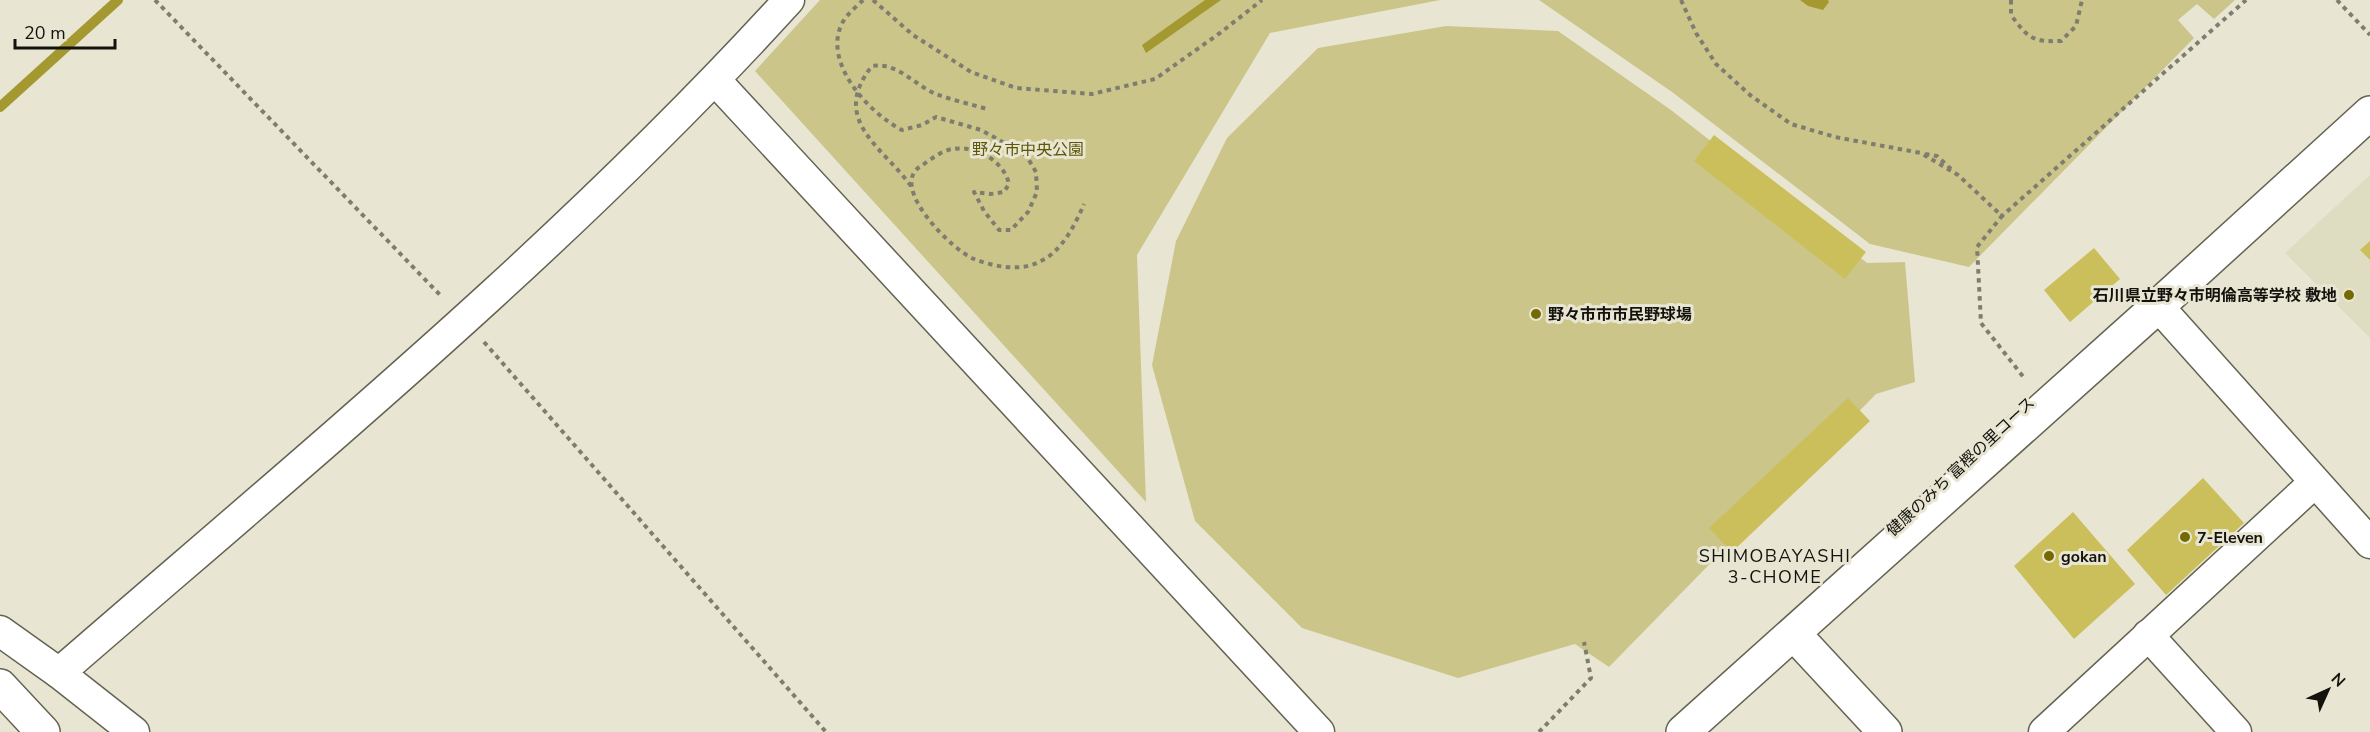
<svg xmlns="http://www.w3.org/2000/svg" width="2370" height="732" font-family="'Nunito Sans','Noto Sans JP',sans-serif">
<rect width="100%" height="100%" fill="#e8e6d3"/>
<path fill="#dedcc1" d="M2370,175V338L2285,253Z"/>
<g fill="#ccc58a">
<path d="M820,0H1440L1270,33L1137,255L1146,502L755,71Z"/>
<path d="M1539,0H2235L2214,19L2197,4L2178,20L2194,38L1969,267L1870,244L1672,92Z"/>
<path d="M1446,26L1558,31L1671,110L1867,263L1905,262L1915,382L1876,394L1609,667L1575,644L1458,678L1302,628L1195,521L1152,365L1176,241L1227,138L1318,48Z"/>
</g>
<g fill="#a49830">
<path d="M1205,0H1221L1146,53L1142,45Z"/>
<path d="M1800,0H1828L1829,2L1823,10L1808,6Z"/>
</g>
<g fill="none" stroke-linecap="round" stroke-linejoin="round">
<path stroke="#a49830" stroke-width="10" d="M0,107L118,0"/>
</g>
<g fill="#cbbf5b">
<path d="M1714,135L1866,252L1845,279L1694,161Z"/>
<path d="M2370,241V260L2360,250Z"/>
<path d="M2094,248L2120,279L2070,322L2044,290Z"/>
<path d="M1848,398L1870,421L1732,552L1709,528Z"/>
<path d="M2203,478L2244,523L2166,595L2127,550Z"/>
<path d="M2073,512L2135,584L2074,639L2014,566Z"/>
</g>
<g fill="none" stroke-linecap="round" stroke-linejoin="round">
<g stroke="#646251" stroke-width="33">
<g id="street">
<path d="M716,81L1319,732"/>
<path d="M2158,306L2370,543"/>
<path d="M0,631L59,673C309,456 566,245 789,0"/>
<path d="M2148,635L2236,732"/>
<path d="M59,673L134,732"/>
<path d="M2044,732L2315,482"/>
</g>
</g>
<g stroke="#646251" stroke-width="36">
<g id="secondary">
<path d="M1794,634L1885,732"/>
<path d="M0,686L43,732"/>
<path d="M1683,732L2158,306L2370,113"/>
</g>
</g>
<g stroke="#7f7d70" stroke-width="4" stroke-dasharray="4.5 4.5" stroke-linecap="butt">
<path d="M155,0L442,297"/>
<path d="M863,0C858,5 851,11 846,17C817,57 867,112 902,130L922,125L936,117L981,130L1026,155L1036,172L1037,192L1028,212L1011,230H999L984,211L974,192L991,194L1004,192L1009,184C1004,161 976,145 953,149C942,150 930,160 921,166C887,186 953,251 974,259C995,267 1021,272 1041,261C1062,251 1075,225 1084,204"/>
<path d="M873,0L913,35L971,72L1016,88L1092,94L1155,79L1220,33L1262,0"/>
<path d="M1681,0L1696,33L1716,64L1750,95L1791,124L1835,137L1921,153L1958,175L2002,216L1977,247L1981,323L2025,379"/>
<path d="M2011,0V15C2028,38 2032,42 2061,41L2076,26L2082,0"/>
<path d="M2337,0L2370,35"/>
<path d="M1925,154L1937,156L1951,169"/>
<path d="M911,186C883,147 829,120 872,66C898,62 914,85 936,94C952,100 970,104 987,109"/>
<path d="M2000,215L2002,216L2246,0"/>
<path d="M484,342L826,732"/>
<path d="M1539,732L1591,678L1584,642"/>
</g>
<use href="#street" stroke="#fff" stroke-width="30"/>
<use href="#secondary" stroke="#fff" stroke-width="33"/>
</g>
<g fill="#756a02" stroke="#e8e6d3" stroke-width="2">
<circle cx="2349" cy="295" r="6"/>
<circle cx="1536" cy="314" r="6"/>
<circle cx="2185" cy="537" r="6"/>
<circle cx="2049" cy="556" r="6"/>
</g>
<g text-anchor="middle" stroke-width="6" stroke-linejoin="round" paint-order="stroke">
<g font-size="16" fill="#5f5606" stroke="#e8e6d3">
<text x="1028" y="155">野々市中央公園</text>
</g>
<g font-size="16" font-weight="bold" fill="#13120c" stroke="#e8e6d3" text-anchor="start">
<text x="2337" y="301" text-anchor="end">石川県立野々市明倫高等学校 敷地</text>
<text x="1548" y="320">野々市市市民野球場</text>
<text x="2197" y="543">7-Eleven</text>
<text x="2061" y="562">gokan</text>
</g>
<g font-size="16" fill="#13120c" stroke="#e8e6d3">
<text transform="translate(1960 466) rotate(-43)" y="6">健康のみち 富樫の里コース</text>
</g>
<g font-size="18" letter-spacing="1.5" fill="#13120c" stroke="#e8e6d3">
<text x="1775" y="562">SHIMOBAYASHI<tspan x="1775" dy="21">3-CHOME</tspan></text>
</g>
</g>
<g transform="translate(2328 690) rotate(45)" stroke="#e8e6d3" stroke-width="4.5" paint-order="stroke">
<path d="M0-4.5L10 22L0 15L-10 22Z" fill="#13120c"/>
<text y="-9" font-size="16" font-weight="bold" text-anchor="middle" fill="#13120c">N</text>
</g>
<path d="M15 39v9h100v-9" fill="none" stroke="#13120c" stroke-width="3"/>
<text x="24" y="39" font-size="18" fill="#13120c" stroke="#e8e6d3" stroke-width="4.5" paint-order="stroke">20 m</text>
</svg>
